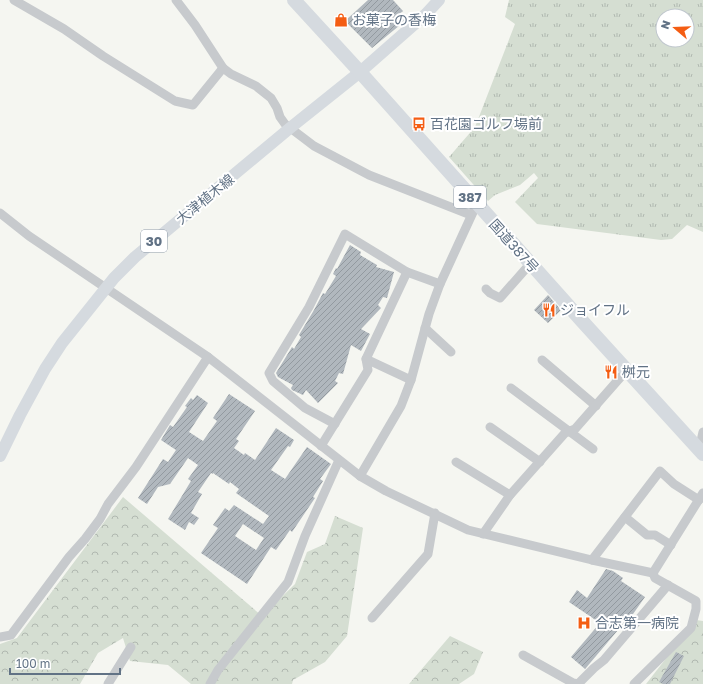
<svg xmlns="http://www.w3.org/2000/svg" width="703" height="684" font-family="'Golos Text','Noto Sans JP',sans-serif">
<defs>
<pattern id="grass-tufts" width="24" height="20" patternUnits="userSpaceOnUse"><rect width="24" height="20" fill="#d5ded2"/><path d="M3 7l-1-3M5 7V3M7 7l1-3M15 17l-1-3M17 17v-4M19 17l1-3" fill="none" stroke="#b0b8b0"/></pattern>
<pattern id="forest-crowns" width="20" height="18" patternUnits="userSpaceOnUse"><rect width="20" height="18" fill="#d5ded2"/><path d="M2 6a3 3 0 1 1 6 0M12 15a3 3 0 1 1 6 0" fill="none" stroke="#b0b8b0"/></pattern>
<pattern id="building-hatch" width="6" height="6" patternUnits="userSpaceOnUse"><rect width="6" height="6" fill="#b1b8be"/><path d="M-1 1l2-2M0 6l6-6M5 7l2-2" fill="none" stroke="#939aa0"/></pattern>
</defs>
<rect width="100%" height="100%" fill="#f5f6f1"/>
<path fill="url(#grass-tufts)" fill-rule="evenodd" d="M509,0H703V232L687,225L672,239L661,240L537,224L515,202L538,178L534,173L520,185L495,195L488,201L449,157L475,127L515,24L505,17ZM663,16H687V40H663Z"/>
<g fill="url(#forest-crowns)">
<path d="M123,497L262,616L295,584L307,552L325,544L335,516L363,528L347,636L325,662L293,680L292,684H191L168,665L130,661L123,638L98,653L80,684H0V644L17,638Z"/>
<path d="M696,620L703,621V684H646Z"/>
<path d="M450,636L483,652L474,674L459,684H409Z"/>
</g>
<g fill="url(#building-hatch)" fill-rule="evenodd">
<path d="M368,0H393L403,11L399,14L405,21L372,48L345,21Z"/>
<path d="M350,245L361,252L360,255L377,265L376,267L394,272L387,298L383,297L378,305L381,308L361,329L370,334L361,351L351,345L343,374L339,373L335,381L338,383L318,403L306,390L303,395L292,390L291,388L293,385L278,377L276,373L292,347L294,349L301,337L299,335L314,310L323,293L325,294L336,276L333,274L336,268L337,269Z"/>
<path d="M548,295L561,310L548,323L534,310Z"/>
<path d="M229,394L255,411L236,439L239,441L234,448L244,455L245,453L255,460L276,428L294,440L290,447L288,446L271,470L282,477L285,479L307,447L331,464L320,479L323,481L313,497L315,498L292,532L290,530L276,550L271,547L247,584L201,553L218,528L213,525L225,508L229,511L234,505L263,524L269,516L236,493L239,489L230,482L229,484L213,473V474L211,473L198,492L202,494L191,513L199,518L194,525L189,522L185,530L168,519L191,481L188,479L198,465L188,458L170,484L158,487L147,504L138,498L163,459L168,462L176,450L161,440L170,425L173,427L187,407L185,406L191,398L193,400L197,395L208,403L189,432L203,441L217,421L213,418ZM243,524L264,538L256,550L235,536Z"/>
<path d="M606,569L613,571L623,578L621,581L645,597L626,624L624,623L585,669L571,657L600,623L569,602L577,590L587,598Z"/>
<path d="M676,652L684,656L670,684H663L659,682Z"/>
</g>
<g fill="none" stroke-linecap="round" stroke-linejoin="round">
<g stroke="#c7cacd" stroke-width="9">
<path d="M14,0L64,29L103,56L175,101L193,105L223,68"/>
<path d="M176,0L195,25L223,68L231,74L256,86L271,98L277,108L280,117L285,124L314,146L369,175L471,215"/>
<path d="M0,213L29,236L208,357L360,476L386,491L468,530L592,560L653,573"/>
<path d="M486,289L490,293L500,298L530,264"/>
<path d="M425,328L451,352"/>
<path d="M366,359L411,380"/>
<path d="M542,360L596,406"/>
<path d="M511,388L593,449"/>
<path d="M335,424L305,408L273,381L269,373L309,307L345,234L407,272L440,284"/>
<path d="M490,427L540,462"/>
<path d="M321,446L368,370L366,359L407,272"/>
<path d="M699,450L703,432"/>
<path d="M456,462L510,495"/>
<path d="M360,476L401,406L411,380L429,314L440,284L474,210"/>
<path d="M625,517L647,535H655L671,545"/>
<path d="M483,534L510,495L565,433L575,429L626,371"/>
<path d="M592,560L660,471L674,484L699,500"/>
<path d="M653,573L703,493"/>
<path d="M372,618L428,554L435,513"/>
<path d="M0,637L11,635L69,557L85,539L100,519L108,504L136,467L208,357"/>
<path d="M523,655L573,683L578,684L594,668L604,660L668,585"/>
<path d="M108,684L131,647"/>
<path d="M210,684L218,670L288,582L305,536L339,460"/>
<path d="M634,684L691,628L696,609V601L655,578L653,573"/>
</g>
<path stroke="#d5dadf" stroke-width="12" d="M0,456L20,415L45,369L62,343L114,278L135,257L159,237L290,128L360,72L426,14L439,0"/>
<path stroke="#d5dadf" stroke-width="14" d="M294,0L360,72L582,321L703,454"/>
</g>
<defs>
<g id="shop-bare" transform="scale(1.08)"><path d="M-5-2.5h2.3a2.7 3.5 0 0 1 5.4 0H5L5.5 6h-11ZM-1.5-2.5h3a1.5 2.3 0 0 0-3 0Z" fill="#f45d13" stroke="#fff" stroke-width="2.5" paint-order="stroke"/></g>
<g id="bus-bare" transform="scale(1.08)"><path d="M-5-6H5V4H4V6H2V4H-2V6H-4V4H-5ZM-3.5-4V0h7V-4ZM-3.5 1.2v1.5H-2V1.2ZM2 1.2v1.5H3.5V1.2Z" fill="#f45d13" stroke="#fff" stroke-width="2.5" paint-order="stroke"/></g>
<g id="restaurant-bare" transform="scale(1.08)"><path d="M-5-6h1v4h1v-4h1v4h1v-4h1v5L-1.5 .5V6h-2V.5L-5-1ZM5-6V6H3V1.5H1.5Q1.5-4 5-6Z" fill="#f45d13" stroke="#fff" stroke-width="2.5" paint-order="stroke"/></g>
<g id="hospital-bare" transform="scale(1.08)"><path d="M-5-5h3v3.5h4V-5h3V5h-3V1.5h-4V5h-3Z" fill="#f45d13" stroke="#fff" stroke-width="2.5" paint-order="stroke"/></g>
</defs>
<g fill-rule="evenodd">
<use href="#shop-bare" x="341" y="20"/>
<use href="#bus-bare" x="419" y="124"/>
<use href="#restaurant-bare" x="549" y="310"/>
<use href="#restaurant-bare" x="611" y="372"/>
<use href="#hospital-bare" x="584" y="623"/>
</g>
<g text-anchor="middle" stroke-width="4" stroke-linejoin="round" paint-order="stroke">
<g fill="#fff" stroke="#909caa" stroke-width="1">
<rect x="454" y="186" width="32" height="22" rx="3"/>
<rect x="141" y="230" width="26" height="22" rx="3"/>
</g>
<g font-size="13" font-weight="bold" fill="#617285">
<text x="470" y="202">387</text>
<text x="154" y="246">30</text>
</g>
<g font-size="14" fill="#617285" stroke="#fff" text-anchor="start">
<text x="352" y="25">お菓子の香梅</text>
<text x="430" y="129">百花園ゴルフ場前</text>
<text x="560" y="315">ジョイフル</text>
<text x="622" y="377">桝元</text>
<text x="595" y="628">合志第一病院</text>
</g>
<g font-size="14" fill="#617285" stroke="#fff">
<text transform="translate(205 199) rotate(-39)" y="5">大津植木線</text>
<text transform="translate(514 246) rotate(48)" y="5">国道387号</text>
</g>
</g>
<g transform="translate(675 28) rotate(289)"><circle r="19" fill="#ffffff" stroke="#c0c7ce"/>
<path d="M0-3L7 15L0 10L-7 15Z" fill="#f45d13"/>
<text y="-6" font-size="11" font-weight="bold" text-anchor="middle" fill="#617285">N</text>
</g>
<path d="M10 668v6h110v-6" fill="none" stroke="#617285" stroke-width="2"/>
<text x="16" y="668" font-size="12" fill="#617285" stroke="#ffffff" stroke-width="3" paint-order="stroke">100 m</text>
</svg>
